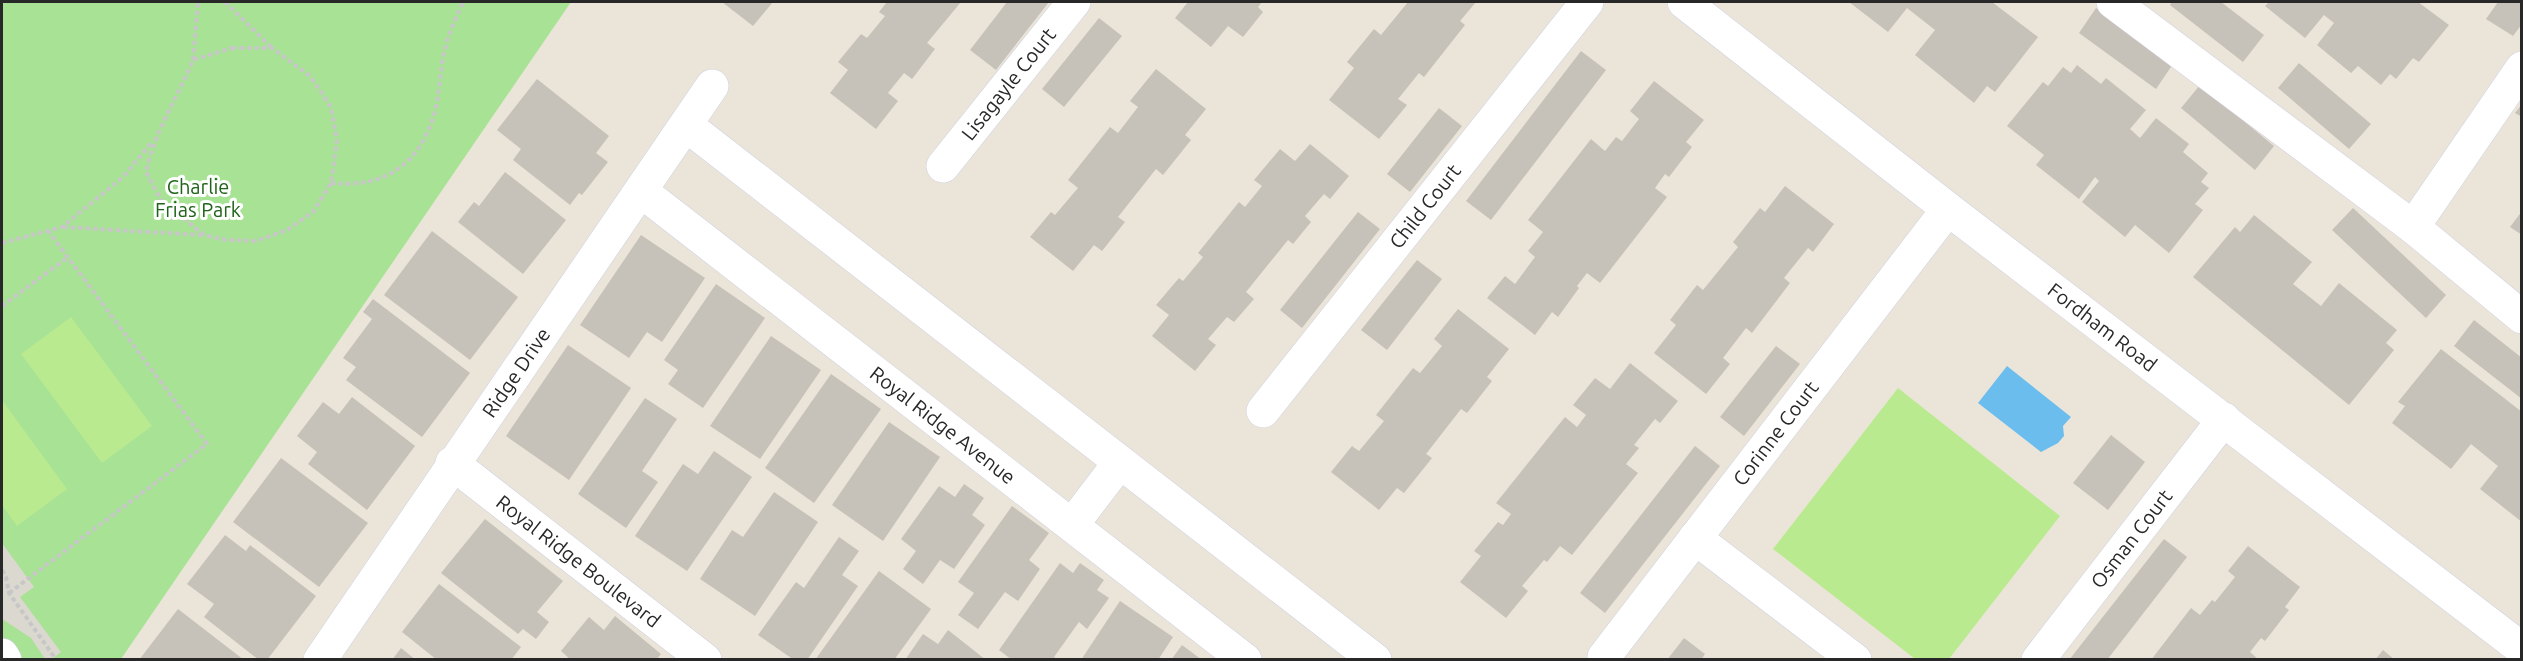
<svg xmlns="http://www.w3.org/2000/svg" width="2523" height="661" font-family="Ubuntu,sans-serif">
<rect width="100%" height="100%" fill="#ebe5d9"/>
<path fill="#a7e295" d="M2,2H571L121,659H2Z"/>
<g fill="#baea90">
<path d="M71,317L152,426L102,463L21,354Z"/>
<path d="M1898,388L2060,516L1949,659H1915L1773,549Z"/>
<path d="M2,400L67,489L17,526L2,505Z"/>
</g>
<path fill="#dbd8d0" d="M2,543L34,587L20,597L61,652L52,659H45L31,638L2,619Z"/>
<path fill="#6bbdee" d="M2007,366L2071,417L2063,426L2064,436L2058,443L2041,452L1978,403Z"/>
<g fill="#c6c2b9">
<path d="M722,2H773L753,26Z"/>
<path d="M887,2H961L927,43L935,49L912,79L904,73L888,93L898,101L876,129L830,93L848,70L838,62L861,34L867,38L885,16L879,12Z"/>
<path d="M1007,2H1049L996,70L970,50Z"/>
<path d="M1188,2H1262L1258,7L1263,12L1243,37L1228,26L1211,47L1175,18Z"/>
<path d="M1408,2H1476L1460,21L1465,25L1424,77L1419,73L1398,99L1407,105L1379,139L1329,100L1354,68L1347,62L1374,29L1381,35Z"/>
<path d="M1849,2H1992L2038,37L1995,92L1987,86L1974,103L1915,55L1935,30L1907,8L1888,32Z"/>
<path d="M2172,2H2221L2264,35L2243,62L2170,5Z"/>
<path d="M2269,2H2418L2449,25L2419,62L2413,58L2396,79L2390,74L2381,85L2358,66L2351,73L2317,45L2334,23L2324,15L2305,38L2265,6Z"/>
<path d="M2498,2H2522V24L2513,36L2486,19Z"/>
<path d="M2096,8L2173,64L2156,89L2079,33Z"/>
<path d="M1099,18L1122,36L1064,107L1042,89Z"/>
<path d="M1581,51L1606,70L1491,220L1466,201Z"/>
<path d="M2299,63L2371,124L2349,149L2278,88Z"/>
<path d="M2077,65L2101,84L2106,78L2146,110L2130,129L2140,138L2156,118L2189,144L2183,152L2208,173L2201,182L2209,188L2195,204L2203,210L2169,253L2135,225L2125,237L2082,202L2099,181L2095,177L2079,199L2036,165L2044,155L2007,126L2043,82L2048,86L2063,67L2071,73Z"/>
<path d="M1156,69L1206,109L1185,135L1191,140L1163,175L1156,169L1118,217L1125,222L1102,251L1094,245L1073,271L1030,237L1051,212L1055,215L1078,188L1068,180L1110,127L1118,133L1138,107L1130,101Z"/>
<path d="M537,79L609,136L596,153L608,162L582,195L579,193L570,205L513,160L521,149L497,130Z"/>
<path d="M1654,81L1704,120L1686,142L1692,147L1669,177L1665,174L1655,188L1667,197L1600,283L1587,273L1577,286L1579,288L1558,317L1552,312L1535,335L1487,298L1505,276L1515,284L1535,257L1528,251L1543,232L1528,220L1591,139L1605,151L1616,137L1622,141L1639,119L1630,111Z"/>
<path d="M2200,85L2274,146L2255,170L2181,108Z"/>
<path d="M2522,104V117L2515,113Z"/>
<path d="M1439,108L1462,126L1410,192L1387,174Z"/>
<path d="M1310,144L1349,176L1330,199L1324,194L1305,216L1311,222L1293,244L1288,240L1246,292L1254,299L1234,322L1227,317L1208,339L1216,345L1195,371L1152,336L1169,315L1156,305L1179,278L1183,281L1203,257L1198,253L1239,202L1245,207L1262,186L1254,180L1280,149L1295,161Z"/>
<path d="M505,172L566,220L523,274L458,222L474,202L479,206Z"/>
<path d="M1785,186L1834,224L1813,252L1808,248L1784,278L1790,283L1752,333L1746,328L1723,358L1730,364L1706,394L1654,353L1676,325L1670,320L1697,285L1703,290L1738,247L1733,242L1760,208L1765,212Z"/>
<path d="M2353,208L2446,295L2426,318L2332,230Z"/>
<path d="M2522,211V235L2510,227Z"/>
<path d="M1358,212L1380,229L1302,328L1280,310Z"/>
<path d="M2254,215L2312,262L2293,284L2321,306L2339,283L2397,330L2386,343L2394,350L2349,405L2193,277L2235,227L2240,232Z"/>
<path d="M432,231L518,297L470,360L384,295Z"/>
<path d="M641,235L705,278L662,342L647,332L629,358L580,325Z"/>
<path d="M1417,260L1442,279L1387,350L1361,330Z"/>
<path d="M716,284L765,318L703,408L668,384L678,370L664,360Z"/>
<path d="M373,299L470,373L422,437L346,380L356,367L343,358L372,319L363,312Z"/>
<path d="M1458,309L1509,349L1487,377L1492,381L1467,413L1461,409L1426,454L1432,458L1404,493L1397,488L1379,510L1331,472L1352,446L1359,451L1384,421L1376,415L1413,368L1420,373L1442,346L1434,339Z"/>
<path d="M2474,320L2522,358V399L2454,346Z"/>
<path d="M771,336L821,370L760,459L710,426Z"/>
<path d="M568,345L631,388L569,480L506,436Z"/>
<path d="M1776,346L1800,364L1744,436L1720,417Z"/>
<path d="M2441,349L2522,412V522L2480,489L2498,466L2471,444L2451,469L2392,423L2405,406L2398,402Z"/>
<path d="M1630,363L1678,401L1660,423L1655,419L1634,445L1639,448L1626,464L1638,473L1572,555L1560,546L1547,562L1544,560L1522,586L1528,591L1506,618L1460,582L1481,556L1474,551L1498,522L1503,525L1511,514L1496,503L1565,417L1577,427L1586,415L1573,405L1595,378L1610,389Z"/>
<path d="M831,374L881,409L814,503L765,468Z"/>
<path d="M352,397L415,446L367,510L308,464L317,452L297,436L323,402L339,414Z"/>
<path d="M645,398L677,419L642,471L658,482L626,528L578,494Z"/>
<path d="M889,422L940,457L883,541L832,505Z"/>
<path d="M2111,435L2145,462L2108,510L2073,483Z"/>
<path d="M1695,446L1720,466L1605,613L1580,593Z"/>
<path d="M714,451L752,477L687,571L635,536L683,464L698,474Z"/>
<path d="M281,458L368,523L319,587L233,522Z"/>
<path d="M964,484L984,498L972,515L985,525L954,569L940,560L923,584L903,569L916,551L901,539L939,486L955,497Z"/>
<path d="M774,492L818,522L755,616L700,579L732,530L743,537Z"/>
<path d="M1012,506L1049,533L1029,560L1040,569L1018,601L1005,592L978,629L958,615L974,593L958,582Z"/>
<path d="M485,519L563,581L537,612L549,622L536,639L523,629L518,634L441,573Z"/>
<path d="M225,535L246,551L250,545L316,596L267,660H259L204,617L214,604L187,584Z"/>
<path d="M839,537L859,551L842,575L858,586L807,660H794L758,635L796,582L804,588Z"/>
<path d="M2164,539L2187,557L2107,660H2069Z"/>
<path d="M2248,546L2300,587L2285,607L2289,610L2265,641L2261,638L2250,652L2259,660H2151L2191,608L2200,615L2212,600L2215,602L2235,577L2228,571Z"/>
<path d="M1060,563L1073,573L1080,563L1104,580L1097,590L1109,598L1087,629L1079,622L1054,657L1058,660H1012L999,650Z"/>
<path d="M879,571L931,609L894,660H815Z"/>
<path d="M439,584L521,647L511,660H437L402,632Z"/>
<path d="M1120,601L1173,637L1158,660H1081Z"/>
<path d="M178,609L244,660H139Z"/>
<path d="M615,616L661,654L656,660H571L561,651L589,617L604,630Z"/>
<path d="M948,630L986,660H905L923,634L938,644Z"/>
<path d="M1684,638L1705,654L1701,660H1667Z"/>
<path d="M1182,645L1202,660H1171Z"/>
<path d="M401,648L416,660H392Z"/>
<path d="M2383,650L2395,660H2375Z"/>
</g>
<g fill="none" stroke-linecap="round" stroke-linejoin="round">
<g stroke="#ced0e1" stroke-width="34">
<g id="minor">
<path id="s1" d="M1684,2L1948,209L2522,649"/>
<path d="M2113,2L2413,227"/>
<path d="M2522,68L2413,227L2522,317"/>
<path d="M686,125L1375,660"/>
<path id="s2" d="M943,166L1074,2"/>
<path id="s3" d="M641,191L1245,660"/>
<path id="s4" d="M1263,411L1587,2"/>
<path id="s5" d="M452,463L705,660"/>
<path d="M1072,525L1120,462"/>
<path d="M1695,538L1855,660"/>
<path d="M2,655L5,660"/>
<path id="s6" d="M1604,657L1948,209"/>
<path id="s7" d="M320,660L712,86"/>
<path id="s8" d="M2038,660L2224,419"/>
</g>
</g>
<g stroke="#c7c7c7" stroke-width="4" stroke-dasharray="4.5 3" stroke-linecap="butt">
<path d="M225,2L271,47"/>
<path d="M232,48H272L310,76L331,107L337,141L331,183L313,212L287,230L256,241L226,240L204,235L161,200L146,172C154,133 177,98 193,60Z"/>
<path d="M193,60L198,2"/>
<path d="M331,183C382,188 417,167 433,118C441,94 439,68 446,45C450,30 457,16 463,2"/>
<path d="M63,227L202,235"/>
<path d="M2,243L62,227L123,177L152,142"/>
<path d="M2,306L67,258"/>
<path d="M2,570L6,577L9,593L55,658"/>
<path d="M9,593L207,444L49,232"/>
</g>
<use href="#minor" stroke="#fff" stroke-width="33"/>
</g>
<g text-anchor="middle" stroke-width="6" stroke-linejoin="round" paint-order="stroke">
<g font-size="20" fill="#282828" stroke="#fff">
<text dy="7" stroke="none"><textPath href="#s2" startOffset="105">Lisagayle Court</textPath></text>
<text dy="7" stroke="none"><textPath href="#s4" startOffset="261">Child Court</textPath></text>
<text dy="7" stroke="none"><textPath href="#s1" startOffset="530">Fordham Road</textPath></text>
<text dy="7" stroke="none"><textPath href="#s7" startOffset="348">Ridge Drive</textPath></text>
<text dy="7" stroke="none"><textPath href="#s3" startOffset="382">Royal Ridge Avenue</textPath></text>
<text dy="7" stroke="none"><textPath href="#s6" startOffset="282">Corinne Court</textPath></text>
<text dy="7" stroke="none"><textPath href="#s8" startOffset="153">Osman Court</textPath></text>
<text dy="7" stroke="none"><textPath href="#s5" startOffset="160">Royal Ridge Boulevard</textPath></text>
</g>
<g font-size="20" fill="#206419" stroke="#fff">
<text x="198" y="194">Charlie<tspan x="198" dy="23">Frias Park</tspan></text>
</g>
</g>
<rect width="2523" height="661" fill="none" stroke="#282828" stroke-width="6"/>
</svg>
